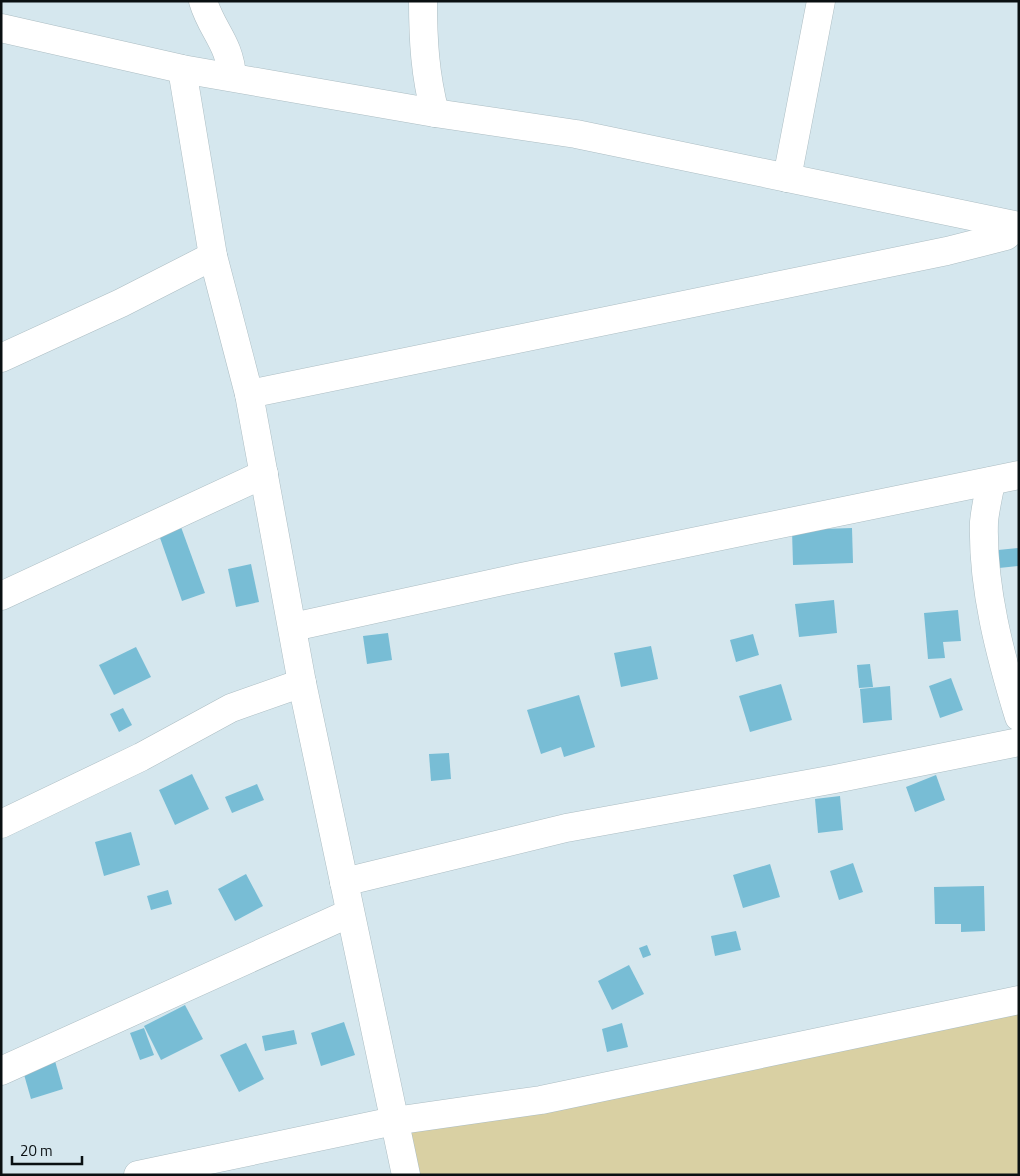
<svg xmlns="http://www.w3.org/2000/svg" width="1020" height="1176" font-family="'Titillium Web',sans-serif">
<rect width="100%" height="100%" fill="#d5e7ee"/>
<path fill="#d9d0a3" d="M1019,1010V1175H419L410,1131Z"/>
<g fill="#78bdd5">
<path d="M181,527L205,593L182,601L159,535Z"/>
<path d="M852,528L853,563L793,565L792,530Z"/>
<path d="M1019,548V566L999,568L998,550Z"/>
<path d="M251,564L259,602L236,607L228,569Z"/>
<path d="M834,600L837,633L799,637L795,604Z"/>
<path d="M958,610L961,641L943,642L945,658L928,659L924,613Z"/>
<path d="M388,633L392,660L367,664L363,636Z"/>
<path d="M753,634L759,655L736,662L730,640Z"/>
<path d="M651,646L658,679L621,687L614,653Z"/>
<path d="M136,647L151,677L114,695L99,665Z"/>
<path d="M870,664L873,687L859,688L857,665Z"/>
<path d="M951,678L963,710L940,718L929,686Z"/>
<path d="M781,684L792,720L750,732L739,696Z"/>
<path d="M890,686L892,720L863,723L860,689Z"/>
<path d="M579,695L595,747L564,757L561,747L541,754L527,710Z"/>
<path d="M123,708L132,725L119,732L110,714Z"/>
<path d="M449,753L451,779L431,781L429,754Z"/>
<path d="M192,774L209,809L175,825L159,790Z"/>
<path d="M936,775L945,800L915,812L906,787Z"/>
<path d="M257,784L264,800L232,813L225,797Z"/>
<path d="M840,796L843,830L818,833L815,799Z"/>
<path d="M131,832L140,865L104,876L95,842Z"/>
<path d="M853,863L863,892L839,900L830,871Z"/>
<path d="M770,864L780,897L743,908L733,875Z"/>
<path d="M246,874L263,906L235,921L218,889Z"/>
<path d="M984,886L985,931L961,932V924H935L934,887Z"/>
<path d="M168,890L172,904L151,910L147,896Z"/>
<path d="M736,931L741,950L715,956L711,936Z"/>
<path d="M647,945L651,955L643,958L639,948Z"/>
<path d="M629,965L644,994L612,1010L598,981Z"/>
<path d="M185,1005L203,1039L161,1060L144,1026Z"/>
<path d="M344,1022L355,1055L321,1066L311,1033Z"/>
<path d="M622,1023L628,1047L607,1052L602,1029Z"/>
<path d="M144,1028L154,1055L140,1060L130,1033Z"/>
<path d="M294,1030L297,1044L265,1051L262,1036Z"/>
<path d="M246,1043L264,1079L239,1092L220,1055Z"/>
<path d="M53,1054L63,1089L31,1099L21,1064Z"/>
</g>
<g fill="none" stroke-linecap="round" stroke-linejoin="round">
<g stroke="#acbdc3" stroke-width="29">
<g id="minor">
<path d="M203,1C212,31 230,43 232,77"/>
<path d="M423,1C423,40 425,75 435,113"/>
<path d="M1,28L182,69L435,113L576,134L1019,226"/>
<path d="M182,69L213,256L249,394L302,683L406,1175"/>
<path d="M787,178L821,1"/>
<path d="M1,358L121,303L213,256"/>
<path d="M249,394L947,251L1006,236L1017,226"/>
<path d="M991,481C989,494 985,509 984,522C982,587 1000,655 1019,717"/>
<path d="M1,596L264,474"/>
<path d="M293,627L517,578L1019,475"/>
<path d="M1,824L141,757L231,708L302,683"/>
<path d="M344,882L566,828L835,779L1019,742"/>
<path d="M1,1071L350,913"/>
<path d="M138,1175L394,1121L541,1100L1019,1000"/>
</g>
</g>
<use href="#minor" stroke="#fff" stroke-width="28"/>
</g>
<rect width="1020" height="1176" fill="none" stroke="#0a1012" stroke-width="5"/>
<path d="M12 1156v8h70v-8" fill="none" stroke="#0a1012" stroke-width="2.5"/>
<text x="20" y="1156" font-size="15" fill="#0a1012" stroke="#d5e7ee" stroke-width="4" paint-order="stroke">20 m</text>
</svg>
